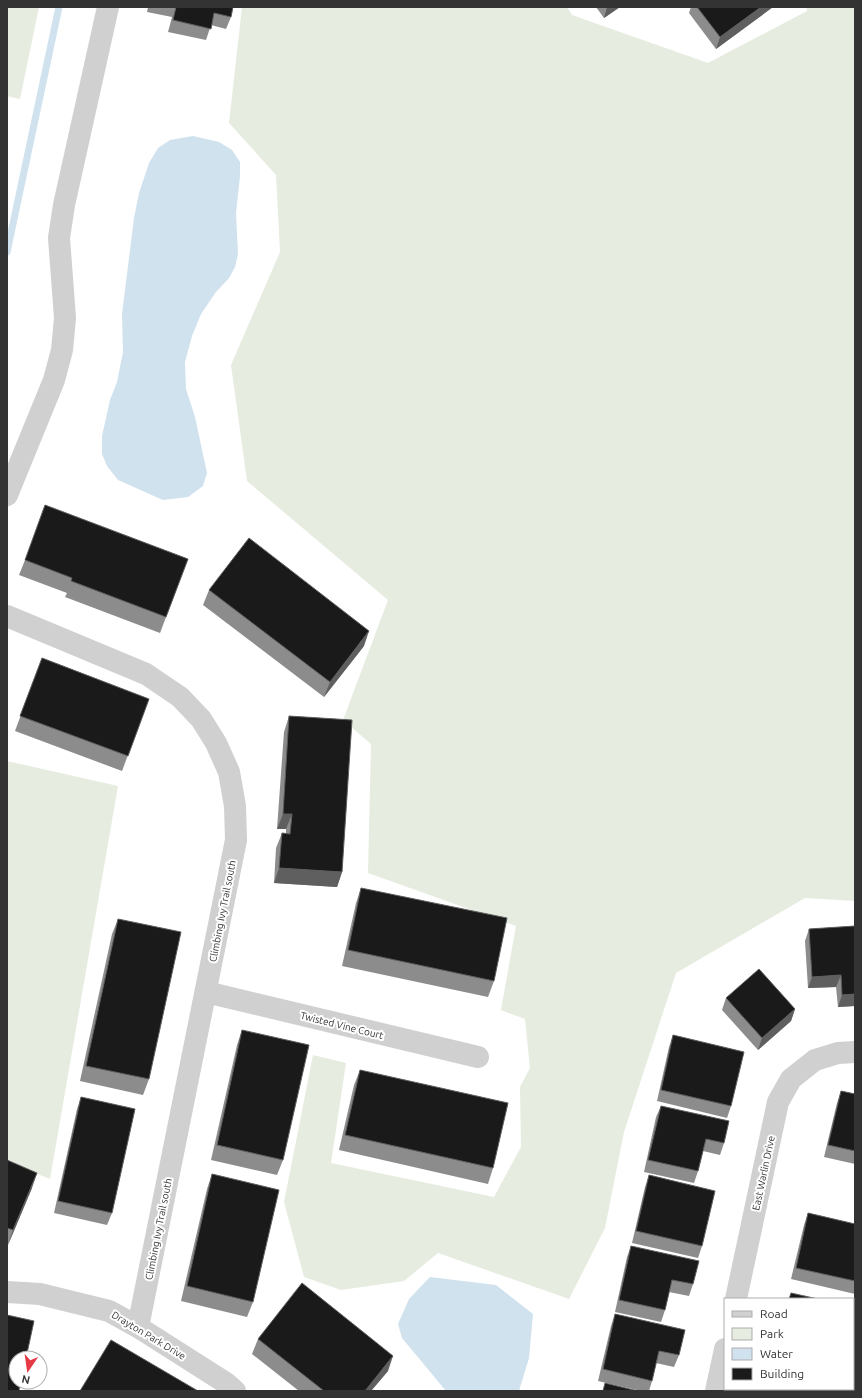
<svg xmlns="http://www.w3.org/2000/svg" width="862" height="1398" font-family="Ubuntu,sans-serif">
<rect width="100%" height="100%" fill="#fff"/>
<g fill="#e6ecdf">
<path d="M7,7H39L20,99L7,96Z"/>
<path d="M242,7H567L572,15L708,63L807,11L806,7H855V901L805,898L676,973L624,1132L605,1228L569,1299L438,1253L404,1281L341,1290L304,1277L284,1202L313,1055L346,1063L331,1163L494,1197L521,1147L520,1087L530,1068L525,1019L501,1010L516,926L368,873L371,744L343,720L388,600L247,481L231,365L280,252L276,175L229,123Z"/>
<path d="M7,761L118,786L50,1179L7,1162Z"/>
</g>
<g fill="#cfe2ee">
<path d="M193,136L219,142L232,150L240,162V176L236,213L238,254L235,267L229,278L216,292L201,314L192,336L185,362L186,389L195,417L207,473L203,486L188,497L163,500L118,480L107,466L102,454V436L110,400L117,382L123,352L122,314L134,218L139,193L149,163L158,148L170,140Z"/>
<path d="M430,1277L496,1285L533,1314L529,1358L519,1391H446L402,1338L398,1324L409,1299Z"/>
</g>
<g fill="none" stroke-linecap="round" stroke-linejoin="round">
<path stroke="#cfe2ee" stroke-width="7" d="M7,252L59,7"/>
<g stroke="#d0d0d0" stroke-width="22">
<path d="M7,495L54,380L62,350L65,318L59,238L64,205L108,7"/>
<path d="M7,616L146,674L180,697L201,719L216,743L229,772L235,806L236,840L138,1327"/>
<path d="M206,992L478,1057"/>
<path d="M7,1292L40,1294L109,1311L138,1327L226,1383L235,1391"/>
<path d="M736,1299L778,1102L791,1079L815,1060L838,1053L855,1052"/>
<path d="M716,1391L725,1349"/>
</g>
</g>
<g fill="#8c8c8c">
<path d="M148,7H233L231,17L226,29L211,25L206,40L168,32L172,17L147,12Z"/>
<path d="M596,7H620L604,18Z"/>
<path d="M691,7H773L716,49L689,13Z"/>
<path d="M188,559L160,633L65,597L67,593L19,575L25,560Z"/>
<path d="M209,590L364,646L324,697L203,605Z"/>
<path d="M42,658L149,699L122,771L15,731Z"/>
<path d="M289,716L342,872L337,887L274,883L276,848L282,833H286V829H277L284,732Z"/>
<path d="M361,888L494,981L488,997L342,966L356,903Z"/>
<path d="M118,919L149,1079L143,1095L80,1081L112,934Z"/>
<path d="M855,926V1006L838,1007L836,987L808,988L805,941L809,929Z"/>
<path d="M726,998L795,1009L791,1021L758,1050L722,1010Z"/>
<path d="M242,1030L283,1160L277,1175L211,1160L237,1045Z"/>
<path d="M673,1035L731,1106L727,1118L657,1101L669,1047Z"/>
<path d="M360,1070L493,1168L488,1184L339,1150L354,1085Z"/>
<path d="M841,1091L855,1094V1164L824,1157L837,1103Z"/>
<path d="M81,1097L112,1213L107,1225L54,1213L77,1109Z"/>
<path d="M661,1106L724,1143L720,1155L703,1151L698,1171L694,1183L644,1172L656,1117Z"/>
<path d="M7,1160L32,1188L8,1245H7Z"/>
<path d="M212,1174L253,1302L247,1317L181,1301L207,1189Z"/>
<path d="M649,1175L702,1246L698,1258L632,1243L645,1187Z"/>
<path d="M808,1213L855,1224V1294L791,1279L804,1225Z"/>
<path d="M631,1246L693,1284L689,1296L669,1292L665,1310L661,1322L615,1312L627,1257Z"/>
<path d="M615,1314L679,1355L674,1367L656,1363L652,1381L649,1391H641L598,1381L611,1326Z"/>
<path d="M258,1339L388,1371L371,1391H299L252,1354Z"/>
</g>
<g fill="#5f5f5f">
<path d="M607,7H620L604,18Z"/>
<path d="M761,7H773L716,49L720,37Z"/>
<path d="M369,631L364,646L324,697L330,682Z"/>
<path d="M283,814H292L286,829H277Z"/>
<path d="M279,868L342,872L337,887L274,883Z"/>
<path d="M841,975L836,987L808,988L812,977Z"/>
<path d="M855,994V1006L838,1007L842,995Z"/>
<path d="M795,1009L791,1021L758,1050L762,1038Z"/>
<path d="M37,1173L32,1188L8,1245L13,1230Z"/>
<path d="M393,1356L388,1371L371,1391H365Z"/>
</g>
<g fill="#1a1a1a" stroke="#5f5f5f">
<path d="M176,7H233L231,17L214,13L211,29L173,20Z"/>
<path d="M697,7H761L720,37Z"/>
<path d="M45,505L188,559L166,617L71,581L72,578L25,560Z"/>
<path d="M249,538L369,631L330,682L209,590Z"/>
<path d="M42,658L149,699L128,756L20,716Z"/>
<path d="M289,716L352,720L342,872L279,868L282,833L290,834L292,814H283Z"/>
<path d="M361,888L507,918L494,981L348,950Z"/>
<path d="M118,919L181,932L149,1079L86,1066Z"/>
<path d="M855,926V994L842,995L841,975L812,977L809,929Z"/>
<path d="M759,969L795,1009L762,1038L726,998Z"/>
<path d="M242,1030L309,1045L283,1160L217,1145Z"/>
<path d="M673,1035L744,1052L731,1106L661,1090Z"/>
<path d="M360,1070L508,1103L493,1168L345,1135Z"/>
<path d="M841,1091L855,1094V1151L828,1145Z"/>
<path d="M81,1097L135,1109L112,1213L58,1201Z"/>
<path d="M661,1106L729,1121L724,1143L706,1139L698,1171L648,1160Z"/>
<path d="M7,1160L37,1173L13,1230L7,1228Z"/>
<path d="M212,1174L279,1190L253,1302L187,1286Z"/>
<path d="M649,1175L715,1191L702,1246L636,1231Z"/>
<path d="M808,1213L855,1224V1281L796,1268Z"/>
<path d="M631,1246L699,1261L693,1284L672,1280L665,1310L619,1300Z"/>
<path d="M302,1283L393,1356L365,1391H324L258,1339Z"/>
<path d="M791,1293L818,1299H789Z"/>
<path d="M853,1307L855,1308V1341L853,1350Z"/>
<path d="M615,1314L685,1330L679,1355L659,1351L652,1381L603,1369Z"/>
<path d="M7,1315L34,1321L26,1358H16V1382H20L19,1391H7Z"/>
<path d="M111,1340L198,1391H80Z"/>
<path d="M605,1383L638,1391H603Z"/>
<path d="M766,1389H840V1391H765Z"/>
</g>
<g text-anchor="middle" stroke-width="4" stroke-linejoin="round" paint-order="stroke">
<g font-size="10" fill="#333" stroke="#fff">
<text transform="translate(222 911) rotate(-79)" y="4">Climbing Ivy Trail south</text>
<text transform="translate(342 1025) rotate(14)" y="4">Twisted Vine Court</text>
<text transform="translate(763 1173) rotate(-78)" y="4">East Warlin Drive</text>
<text transform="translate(158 1229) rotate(-79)" y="4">Climbing Ivy Trail south</text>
<text transform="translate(149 1335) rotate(31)" y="4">Drayton Park Drive</text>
</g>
</g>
<rect width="862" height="1398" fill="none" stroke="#333333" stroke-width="16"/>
<rect x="724" y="1298" width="130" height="92" fill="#ffffff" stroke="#adadad"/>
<rect x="732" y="1311" width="20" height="6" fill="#d0d0d0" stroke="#adadad"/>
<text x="760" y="1318" font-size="12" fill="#333333">Road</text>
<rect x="732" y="1328" width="20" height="12" fill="#e6ecdf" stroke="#adadad"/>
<text x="760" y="1338" font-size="12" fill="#333333">Park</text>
<rect x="732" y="1348" width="20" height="12" fill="#cfe2ee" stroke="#adadad"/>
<text x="760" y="1358" font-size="12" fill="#333333">Water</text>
<rect x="732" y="1368" width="20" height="12" fill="#1a1a1a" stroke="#adadad"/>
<text x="760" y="1378" font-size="12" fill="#333333">Building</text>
<g transform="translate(28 1370) rotate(193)"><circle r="19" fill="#ffffff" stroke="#adadad"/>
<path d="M0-3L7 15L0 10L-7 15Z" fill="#e63946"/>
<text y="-6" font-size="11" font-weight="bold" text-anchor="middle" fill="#333333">N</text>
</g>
</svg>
